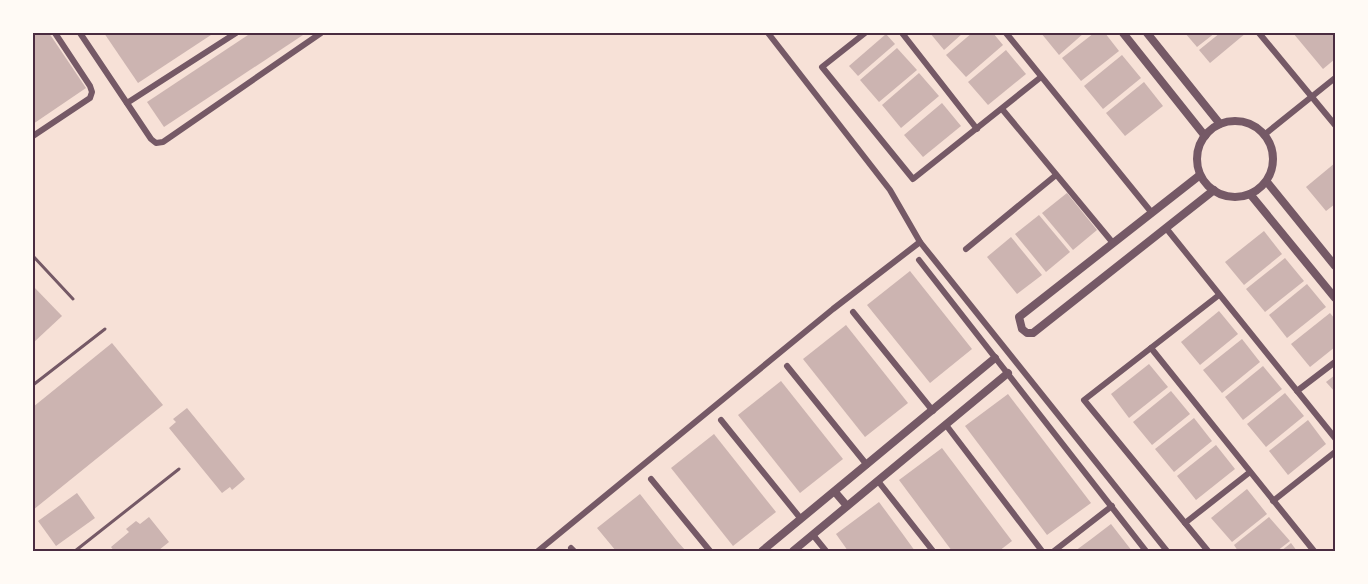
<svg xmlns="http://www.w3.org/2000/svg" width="1368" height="584" font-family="'Source Serif 4',serif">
<rect width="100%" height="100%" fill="#f7e1d7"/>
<g fill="#ccb4b1">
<path d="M33,33H49L86,88L33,124Z"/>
<path d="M104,33H214L138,83Z"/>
<path d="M251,33H306L164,127L147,102Z"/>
<path d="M930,33H963L944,50Z"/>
<path d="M972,33H993L1003,45L966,77L946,55Z"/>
<path d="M1041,33H1084L1059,55Z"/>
<path d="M1094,33H1105L1119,51L1081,81L1062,58Z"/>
<path d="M1185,33H1215L1197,47Z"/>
<path d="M1220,33H1246L1210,63L1199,50Z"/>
<path d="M1293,33H1335V59L1323,69Z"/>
<path d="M886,34L895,44L858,76L849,66Z"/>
<path d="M897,48L917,70L879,102L860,80Z"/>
<path d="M1006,50L1026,74L988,105L968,82Z"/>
<path d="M1122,55L1141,78L1103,109L1084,86Z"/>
<path d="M919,73L939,96L901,128L882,105Z"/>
<path d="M1144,82L1163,106L1125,136L1106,113Z"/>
<path d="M942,103L961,126L923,157L904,135Z"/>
<path d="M1335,163V204L1326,211L1306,187Z"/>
<path d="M1067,193L1097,230L1073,250L1042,213Z"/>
<path d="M1039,215L1070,252L1046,272L1015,234Z"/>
<path d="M1264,231L1282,254L1244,285L1225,262Z"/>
<path d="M1011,237L1042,275L1017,294L987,257Z"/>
<path d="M1285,258L1304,281L1265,312L1246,289Z"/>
<path d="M910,271L972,349L930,383L867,305Z"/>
<path d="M1307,284L1326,307L1287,338L1269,315Z"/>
<path d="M33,286L62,316L33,343Z"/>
<path d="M1219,311L1238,334L1200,365L1181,342Z"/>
<path d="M1330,313L1335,319V347L1310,367L1291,344Z"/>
<path d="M846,325L908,403L865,437L803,359Z"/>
<path d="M1242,339L1260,362L1222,393L1203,370Z"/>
<path d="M112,343L163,405L33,510V407Z"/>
<path d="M1149,364L1168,387L1129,418L1111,394Z"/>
<path d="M1263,366L1282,389L1243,420L1225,397Z"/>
<path d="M1335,375V392L1326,382Z"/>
<path d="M781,381L843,459L800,493L738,415Z"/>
<path d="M1171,391L1190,414L1152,445L1133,422Z"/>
<path d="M1285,393L1304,416L1266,447L1247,424Z"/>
<path d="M1008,394L1091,503L1047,535L965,426Z"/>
<path d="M187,408L245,479L232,490L230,487L222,493L169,428L176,422L173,419Z"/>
<path d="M1194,418L1212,441L1174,472L1155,449Z"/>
<path d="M1308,420L1326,444L1288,475L1269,451Z"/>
<path d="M714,434L776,512L733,546L671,468Z"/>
<path d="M1216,445L1235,469L1196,500L1177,476Z"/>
<path d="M942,448L1012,541L999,551H952L899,480Z"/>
<path d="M1247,489L1267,514L1232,542L1211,518Z"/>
<path d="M77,493L95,518L56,546L38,521Z"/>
<path d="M640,494L677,541L686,551H616L597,528Z"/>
<path d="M879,502L902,533L915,551H848L836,534Z"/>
<path d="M149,517L169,542L159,550L161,551H114L111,547L129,532L126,529L136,521L140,524Z"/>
<path d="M1269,517L1290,541L1277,551H1238L1234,545Z"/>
<path d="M1111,524L1132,551H1075L1090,540Z"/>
<path d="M1291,543L1297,551H1281Z"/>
</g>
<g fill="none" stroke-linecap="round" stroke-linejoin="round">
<g stroke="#755966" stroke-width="3">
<path d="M33,256L73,299"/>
<path d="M33,385L105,329"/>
<path d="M75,551L179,469"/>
</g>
<g stroke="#755966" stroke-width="6">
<path d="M80,33L151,139L156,143L163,142L321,33"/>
<path d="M768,33L890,190L920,242L1167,551"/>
<path d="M865,33L822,67L913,179L1041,77"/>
<path d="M902,33L977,129"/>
<path d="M1006,33L1152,213"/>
<path d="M1259,33L1335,125"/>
<path d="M127,103L236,33"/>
<path d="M1002,109L1113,243"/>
<path d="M1264,135L1335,78"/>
<path d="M33,136L90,98L92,92L90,86L55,33"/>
<path d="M1166,228L1335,438"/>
<path d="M966,249L1056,175"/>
<path d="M919,260L1146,551"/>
<path d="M853,312L933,411"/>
<path d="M1151,348L1314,551"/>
<path d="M787,366L867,465"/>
<path d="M1297,391L1335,362"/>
<path d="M721,420L801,519"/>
<path d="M946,425L1042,551"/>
<path d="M651,479L710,551"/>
<path d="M878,481L933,551"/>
<path d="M1273,501L1335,452"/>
<path d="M1185,523L1250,472"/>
<path d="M813,535L826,551"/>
<path d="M571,548L574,551"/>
<path d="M538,551L833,309L920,242"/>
<path d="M1054,551L1112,506"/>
<path d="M1208,551L1084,400L1219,295"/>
</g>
<g stroke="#755966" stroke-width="8">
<path d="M1123,33L1205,136"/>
<path d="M1147,33L1220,124"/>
<circle cx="1235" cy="159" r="38"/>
<path d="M1200,175L1019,317L1022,329L1027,333H1033L1214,190"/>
<path d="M1267,182L1335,266"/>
<path d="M1250,194L1335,298"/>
<path d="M835,492L847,506"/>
<path d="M762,551L995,358"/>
<path d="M793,551L1008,373"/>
</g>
</g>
<rect width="1368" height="584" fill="none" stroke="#fffaf5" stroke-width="69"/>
<rect x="34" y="34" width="1300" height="516" fill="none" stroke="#4a2c40" stroke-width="2"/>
</svg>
